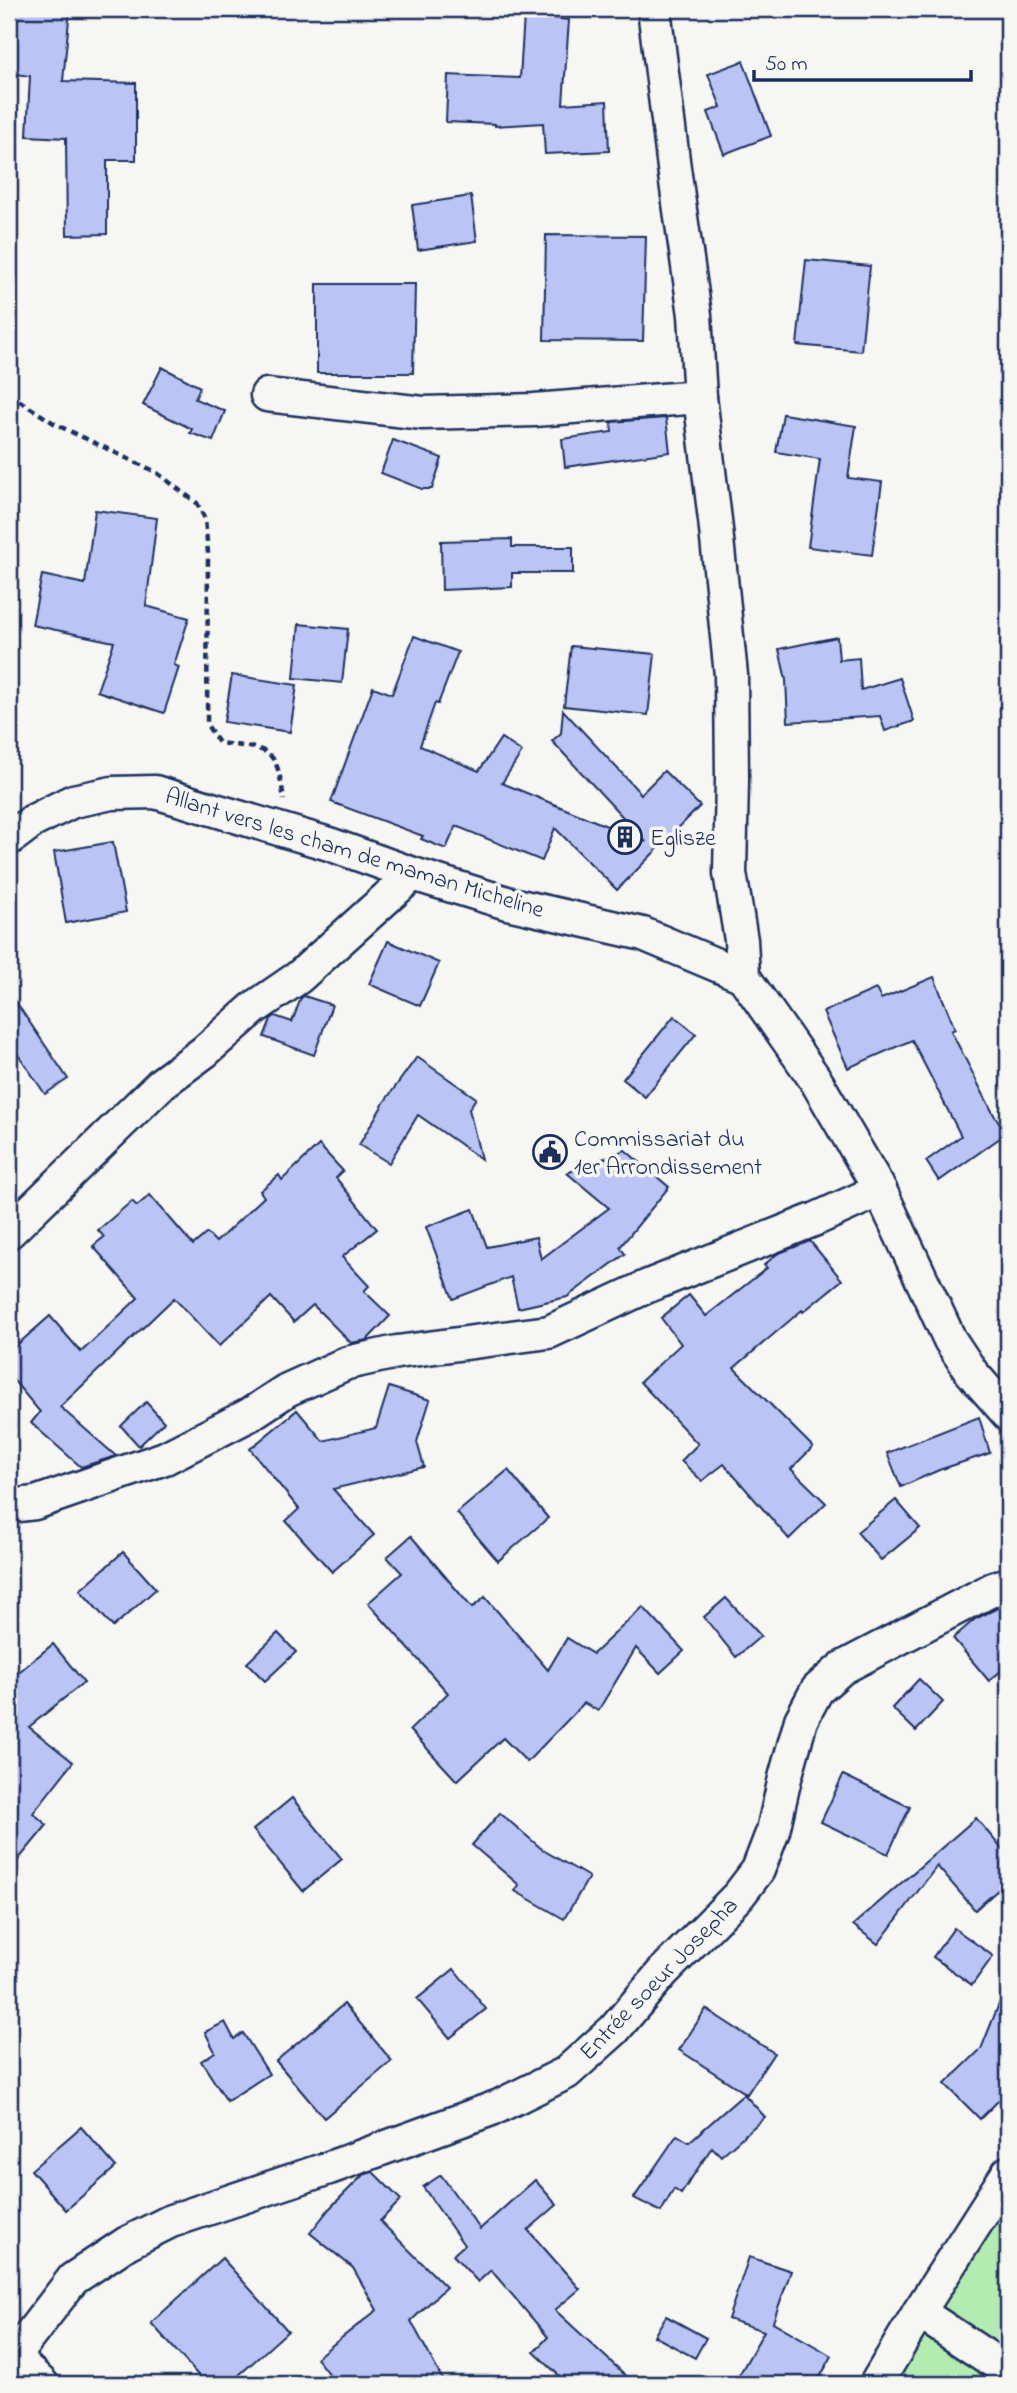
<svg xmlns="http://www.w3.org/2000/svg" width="1017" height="2393" font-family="'Indie Flower',sans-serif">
<rect width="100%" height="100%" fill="#f6f6f2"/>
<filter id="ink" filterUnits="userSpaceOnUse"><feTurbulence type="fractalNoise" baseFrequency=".0143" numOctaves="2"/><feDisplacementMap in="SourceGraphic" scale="14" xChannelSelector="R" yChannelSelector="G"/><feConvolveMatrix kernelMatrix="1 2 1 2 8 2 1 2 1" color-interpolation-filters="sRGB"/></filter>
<g filter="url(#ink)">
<path fill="#b3ecb0" stroke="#678e87" stroke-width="2" d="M1008,2180V2384H882Z"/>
<g fill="#bac5f6" stroke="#1b2f5e" stroke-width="2">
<path d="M9,9H70L63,81L136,83V160H107V234L67,235L66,138L27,136L30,76L9,73Z"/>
<path d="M524,15L569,20L563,104L607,101L609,151L545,154L543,123L495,126V124L446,122L448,75L520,78Z"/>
<path d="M743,61L771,136L724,154L708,112L721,107L708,74Z"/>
<path d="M471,196L477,241L418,250L412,205Z"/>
<path d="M546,235L646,236L643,341L544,340Z"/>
<path d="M806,260L870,266L861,351L797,345Z"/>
<path d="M317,284H415L413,373H317Z"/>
<path d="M162,367L200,387L195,399L225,411L213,441L190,433L192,429L143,405Z"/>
<path d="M783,414L856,426L848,478L882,482L872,555L808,547L820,459L776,452Z"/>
<path d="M666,418L670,452L565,467L562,439L612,432L611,422Z"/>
<path d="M393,440L442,458L432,489H422L381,473Z"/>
<path d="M95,510L157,518L146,606L189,618L174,665L179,667L164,713L97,691L114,642L32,625L42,575L85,584Z"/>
<path d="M512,539V547H573V573H512V587L442,590L441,541Z"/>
<path d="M299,624L348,629L342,683L294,678Z"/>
<path d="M414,636L458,652L438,704L435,703L420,746L479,771L501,738L522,752L502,783L646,842L552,741L561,733L563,710L641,794L664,771L700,806L617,890L555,828L542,861L456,826L446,849L421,839L423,836L331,802L373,687L392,694Z"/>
<path d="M837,637L839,660L859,658L861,690L900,678L914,721L885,731L880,716L788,722L786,680L779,649Z"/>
<path d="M571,646L655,654L648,715L564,706Z"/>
<path d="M232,675L297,685L290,732L224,722Z"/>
<path d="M113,842L126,912L66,923L54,852Z"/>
<path d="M388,941L439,963L420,1006L369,984Z"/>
<path d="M934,977L955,1029L951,1031L994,1115L1007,1133L939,1181L926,1161L961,1136L912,1040L848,1068L823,1012L876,989L881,999Z"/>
<path d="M9,992L68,1079L45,1094L9,1041Z"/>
<path d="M304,996L332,1005L314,1055L264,1037L271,1019L275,1016L292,1022L301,998Z"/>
<path d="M674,1016L696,1034L645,1097L623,1079Z"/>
<path d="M417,1057L476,1098L469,1109L481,1159L418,1115L389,1163L359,1145L385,1101Z"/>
<path d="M319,1145L343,1171L336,1178L377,1229L342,1257L369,1286L364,1291L390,1316L367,1340L351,1343L313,1305L294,1322L271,1297L219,1346L174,1298L60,1407L116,1456L81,1467L31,1423L40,1412L9,1375V1352L50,1316L81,1352L138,1298L93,1246L104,1237L98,1230L132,1201L137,1206L150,1195L193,1245L207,1233L216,1242L264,1197L260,1191L279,1175L282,1180Z"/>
<path d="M625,1150L669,1187L620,1247L625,1254L567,1297L518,1308L511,1277L453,1299L426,1227L473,1209L487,1247L536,1237L541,1259L609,1208L567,1173Z"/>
<path d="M810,1241L842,1280L803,1312L802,1310L734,1368L813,1447L791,1469L826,1503L789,1539L724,1464L702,1481L681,1461L698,1444L640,1382L681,1344L661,1318L689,1295L706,1316L767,1268L764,1265L777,1254Z"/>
<path d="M389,1387L430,1400L417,1442L424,1467L333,1489L374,1535L332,1572L286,1521L299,1509L250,1449L297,1410L323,1441L376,1428Z"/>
<path d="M146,1402L164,1422L139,1446L121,1426Z"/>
<path d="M979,1417L990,1453L939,1470L901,1487L887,1453Z"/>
<path d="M508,1470L548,1518L498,1561L457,1513Z"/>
<path d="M896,1500L920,1528L881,1560L857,1532Z"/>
<path d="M411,1536L472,1608L485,1597L548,1670L567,1638L593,1654L643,1607L684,1651L660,1673L636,1648L598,1711L584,1703L527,1762L503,1738L457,1781L410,1730L448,1693L368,1603L402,1573L387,1557Z"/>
<path d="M123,1552L156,1589L113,1627L80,1590Z"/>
<path d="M726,1598L761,1636L736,1657L704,1617Z"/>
<path d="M1008,1603V1665L989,1681L953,1638L975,1619Z"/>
<path d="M278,1633L296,1652L265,1681L247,1663Z"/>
<path d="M53,1644L84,1682L29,1727L73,1762L33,1813L47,1825L9,1871V1680Z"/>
<path d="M919,1679L943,1702L916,1731L892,1708Z"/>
<path d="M843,1775L910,1807L888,1854L821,1822Z"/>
<path d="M292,1798L342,1859L303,1891L253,1830Z"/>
<path d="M500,1813L543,1850L589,1877L564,1919L515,1891L519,1885L472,1845Z"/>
<path d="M976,1818L1008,1856V1881L975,1910L937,1866L878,1944L853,1925Z"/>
<path d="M954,1928L993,1956L972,1985L933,1957Z"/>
<path d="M454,1969L486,2009L450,2038L417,1999Z"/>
<path d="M1007,1984L1008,2091L980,2119L945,2084L981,2049Z"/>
<path d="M344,2004L392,2061L324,2118L276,2061Z"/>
<path d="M706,2009L774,2053L747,2094L679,2050Z"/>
<path d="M225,2022L234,2039L243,2033L269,2074L227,2101L201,2061L215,2052L205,2032Z"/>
<path d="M744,2094L765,2117L721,2156L712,2147L681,2194L674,2189L661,2212L634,2198L677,2135L689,2142Z"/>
<path d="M81,2127L116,2167L66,2210L31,2170Z"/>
<path d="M373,2172L401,2200L380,2221L446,2287L411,2321L445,2384H336L316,2358L377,2310L353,2268L310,2233L329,2209L363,2175Z"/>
<path d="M441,2175L480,2229L535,2180L557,2205L528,2230L580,2289L555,2310L635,2384H568L534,2352L548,2337L491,2270L478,2282L453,2255L464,2245L423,2187Z"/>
<path d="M749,2257L791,2271L773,2322L832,2356L816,2384H734L764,2331L728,2319Z"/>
<path d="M222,2258L288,2331L229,2384H206L151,2323Z"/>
<path d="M666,2316L706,2338L695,2358L654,2336Z"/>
</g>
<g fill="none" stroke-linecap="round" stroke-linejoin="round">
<g stroke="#1b2f5e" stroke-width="37">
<g id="minor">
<path d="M654,9L674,168L695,315L700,397L715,520L731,675L732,780L730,873L741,940L743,976"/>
<path d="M267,395L423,413L534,410L700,397"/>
<path d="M9,839L33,821L73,801L112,793L155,792L329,844L413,874L507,903L643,934L743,976"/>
<path d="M743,976L815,1079L880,1190L950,1340L972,1373L1008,1414"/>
<path d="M9,1232L162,1083L204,1052L254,1008L299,977L413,874"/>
<path d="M9,1506L35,1503L165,1458L249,1415L287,1390L347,1363L397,1352L549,1332L648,1286L816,1219L880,1190"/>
<path d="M919,2312L1008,2371"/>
<path d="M9,2352L42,2384"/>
<path d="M13,2357L73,2279L127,2243L171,2221L329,2168L497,2107L566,2073L614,2030L663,1972L739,1895L758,1870L773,1831L785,1778L801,1720L817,1690L842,1668L993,1589L1008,1584"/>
<path d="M876,2384L919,2312L1008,2173"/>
</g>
</g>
<path stroke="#1b2f5e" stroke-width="4.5" stroke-dasharray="7 5" stroke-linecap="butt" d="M9,394L57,425L156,472L197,503L205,519L208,553L207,725L219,743C271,750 276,745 284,800"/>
<use href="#minor" stroke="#f6f6f2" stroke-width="32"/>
</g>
</g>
<defs>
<g id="building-ring" transform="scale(1.75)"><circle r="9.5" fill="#f6f6f2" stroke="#1b2f5e" stroke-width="1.5"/><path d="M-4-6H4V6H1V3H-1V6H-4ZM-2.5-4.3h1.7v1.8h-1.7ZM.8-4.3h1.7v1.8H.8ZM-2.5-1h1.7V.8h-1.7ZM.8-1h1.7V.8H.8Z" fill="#1b2f5e"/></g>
<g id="civic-ring" transform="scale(1.75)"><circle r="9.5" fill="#f6f6f2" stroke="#1b2f5e" stroke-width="1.5"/><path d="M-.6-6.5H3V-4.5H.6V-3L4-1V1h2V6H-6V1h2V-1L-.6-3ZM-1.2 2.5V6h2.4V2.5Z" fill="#1b2f5e"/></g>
</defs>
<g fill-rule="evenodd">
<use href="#building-ring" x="625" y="837"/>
<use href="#civic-ring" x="550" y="1152"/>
</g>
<g text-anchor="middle" stroke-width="7" stroke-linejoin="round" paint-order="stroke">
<g font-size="24" fill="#1b2f5e" stroke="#f6f6f2" text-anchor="start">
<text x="650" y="845">Eglisze</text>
<text x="574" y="1146">Commissariat du<tspan x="574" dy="28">1er Arrondissement</tspan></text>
</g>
<g font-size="24" fill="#1b2f5e" stroke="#f6f6f2">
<text transform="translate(355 852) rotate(17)" y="8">Allant vers les cham de maman Micheline</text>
<text transform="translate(658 1978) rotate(-46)" y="8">Entrée soeur Josepha</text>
</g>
</g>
<rect width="1017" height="2393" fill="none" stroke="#f6f6f2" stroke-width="35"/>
<rect x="18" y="18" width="982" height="2358" fill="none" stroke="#1b2f5e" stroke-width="2.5" filter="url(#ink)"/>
<path d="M754 70v10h217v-10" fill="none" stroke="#1b2f5e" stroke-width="3.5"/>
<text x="765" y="70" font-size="21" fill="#1b2f5e" stroke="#f6f6f2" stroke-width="5" paint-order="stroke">50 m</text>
</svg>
